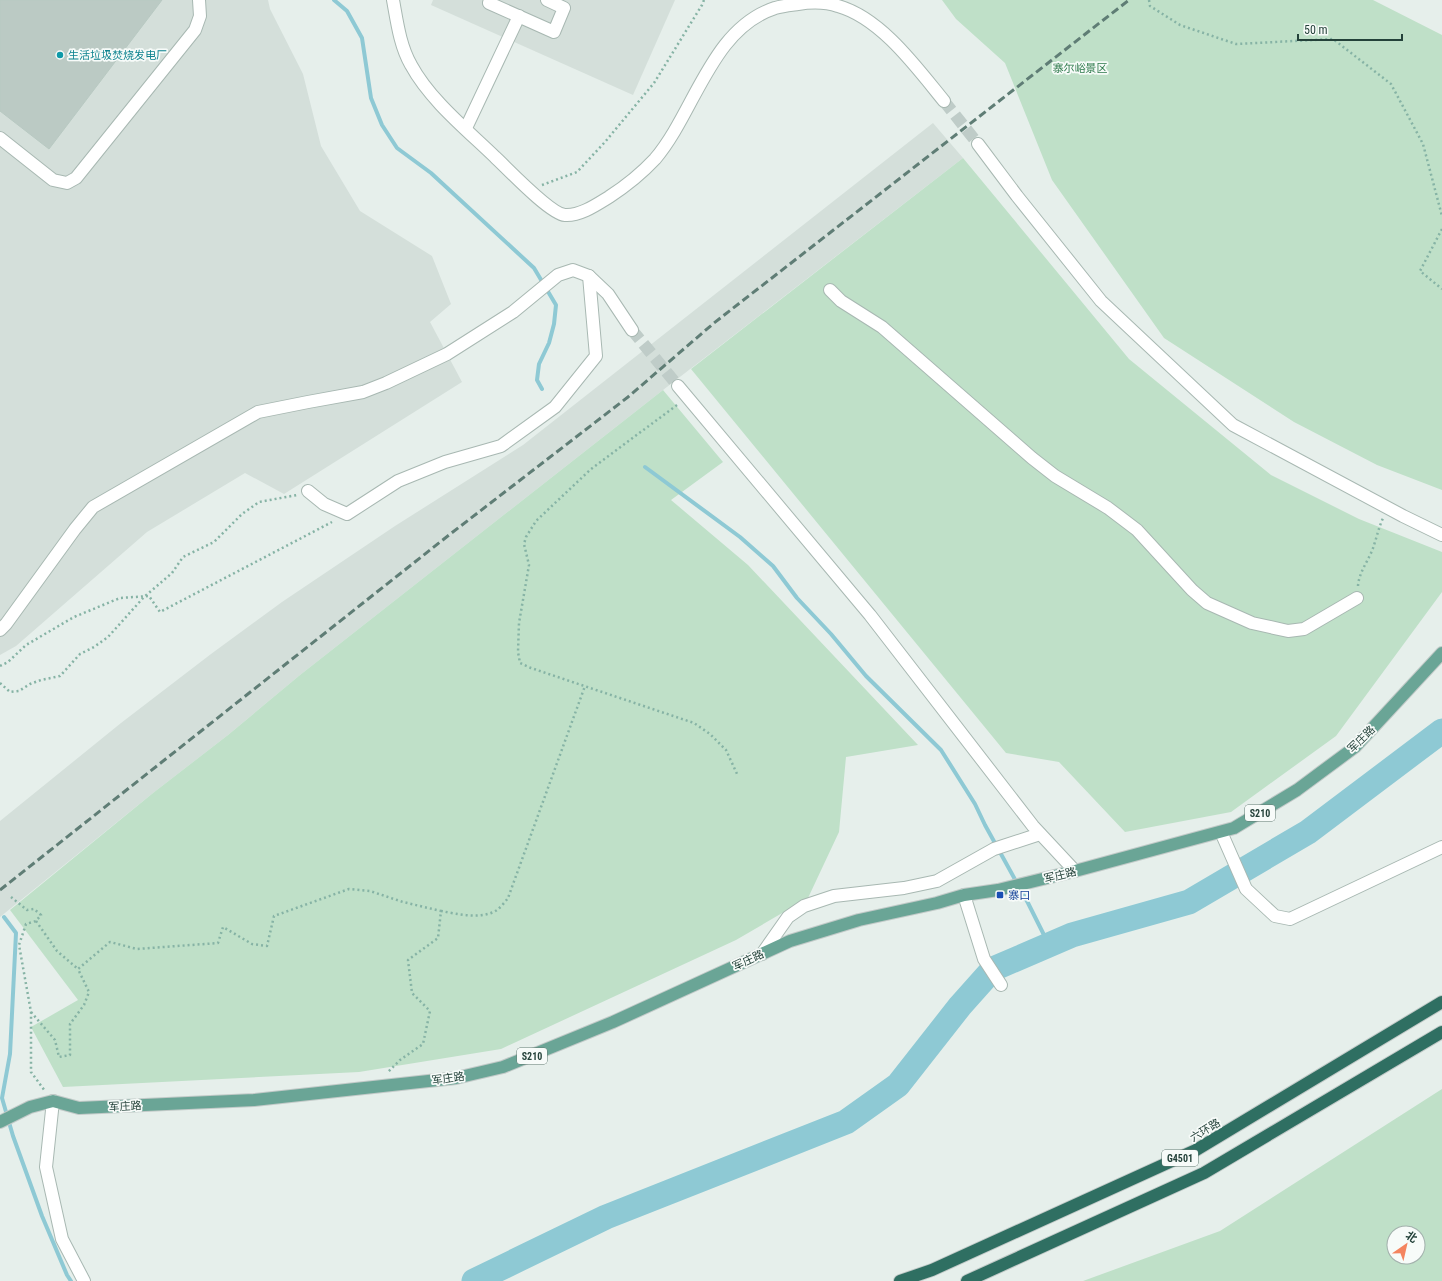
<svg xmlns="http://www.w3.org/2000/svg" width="1442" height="1281" font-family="'Roboto Condensed','Noto Sans SC',sans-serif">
<rect width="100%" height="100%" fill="#e6efeb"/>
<g fill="#d4dfda">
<path d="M0,0H268L270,9L303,74L321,146L360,211L432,256L451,304L430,322L462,382L284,494L245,473L147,532L16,646L0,655Z"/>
<path d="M433,0H675L633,95L431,5Z"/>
<path d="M933,123L963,158L663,390L300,675L228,735L153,793L0,917V821L121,723L211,654L282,602L395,526L523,445Z"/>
</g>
<g fill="#bfe0c8" fill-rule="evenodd">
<path d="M942,0H1373L1442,35V490L1377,465L1294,422L1164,338L1052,180L1005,63L956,19Z"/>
<path d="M963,158L1129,359L1271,475L1359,519L1442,552V592L1336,736L1231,812L1125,832L1059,762L1006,753L691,369Z"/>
<path d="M663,390L723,462L671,500L748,565L918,745L846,757L839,832L808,898L736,940L501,1049L359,1072L63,1087L31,1027L78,1000L10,910L153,793L228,735L300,675Z"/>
<path d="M1442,1089V1281H1083L1220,1231ZM1394,1233H1418V1257H1394Z"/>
</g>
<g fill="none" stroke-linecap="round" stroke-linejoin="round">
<g stroke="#8ec9d4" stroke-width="4">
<path d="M334,0L347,11L362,38L371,98L382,125L397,148L431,173L534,268L556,305L554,324L549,343L539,364L537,380L542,389"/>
<path d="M645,467L740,537L773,566L797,598L831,634L866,676L941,750L975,804L985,825L1028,903L1049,945"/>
<path d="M4,917L16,933L10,1054L2,1098L13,1136L42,1216L67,1275L71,1281"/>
</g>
<path stroke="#8ec9d4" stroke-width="25" d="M474,1281L606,1217L846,1122L898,1085L960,1006L993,969L1072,935L1189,902L1308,832L1442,731"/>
</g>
<path fill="#bbcac4" stroke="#b8c9c2" d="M0,0H162L49,149L0,111Z"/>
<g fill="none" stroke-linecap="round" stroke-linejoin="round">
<g stroke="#bfccc8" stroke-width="12" stroke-dasharray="12 6" stroke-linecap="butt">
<path d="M944,101L978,144"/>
<path d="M632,330L678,386"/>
</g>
<g stroke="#a8b8b2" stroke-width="14">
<g id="minor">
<path d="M393,0C397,22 400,46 411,65C430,100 466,129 495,157C507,168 550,214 565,215C580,216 596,205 609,197C626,186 641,174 655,159C695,112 711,29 775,8C782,6 791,5 798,4C811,2 826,2 838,6C881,18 917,68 944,101"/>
<path d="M490,0L489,3L554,32L564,8L547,0"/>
<path d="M466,128L519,16"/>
<path d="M0,138L53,180L67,183L76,178L195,30L200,16L199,0"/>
<path d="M978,144L1017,196L1101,301L1233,425L1403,516L1442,535"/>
<path d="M830,290L841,301L882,327L1032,458L1055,476L1108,508L1137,530L1192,590L1207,603L1252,623L1288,631L1304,629L1357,598"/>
<path d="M678,386L870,615L1033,826L1075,871"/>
<path d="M308,491L324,504L347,514L398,481L445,462L501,446L555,407L596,356L589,276"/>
<path d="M0,630L6,624L75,529L93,507L258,412L308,402L363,392L386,383L447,354L513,312L558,275L573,270L589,276L608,294L632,330"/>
<path d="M1221,832L1246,889L1275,916L1290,919L1442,847"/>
<path d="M964,895L984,959L1001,985"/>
<path d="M762,954L788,917L804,906L834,896L904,888L937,881L994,849L1040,834"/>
<path d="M53,1101L46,1167L62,1239L84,1281"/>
</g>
</g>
<g stroke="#c2cac8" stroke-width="14">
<path id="major" d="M0,1122L30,1107L53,1101L79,1108L254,1100L456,1078L503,1067L613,1022L790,941L859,920L937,903L964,895L998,890L1075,871L1234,828L1297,790L1355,747L1442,653"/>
</g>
<g stroke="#c2cac8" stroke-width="14">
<g id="highway">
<path d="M900,1281L932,1270L1196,1150L1442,1002"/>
<path d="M967,1281L1204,1173L1442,1032"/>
</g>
</g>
<g stroke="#86b3a5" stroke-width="2.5" stroke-dasharray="2 3" stroke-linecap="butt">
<path d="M1149,0L1150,6L1180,25L1236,44L1333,39L1391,84L1423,144L1442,216"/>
<path d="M542,185L577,172L605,142L654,83L702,5L704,0"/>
<path d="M1442,229L1420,271L1442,289"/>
<path d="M677,405L591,469L536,521L526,537L524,544L529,565L519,623L518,652L520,663L531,668L694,723L710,734L726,750L738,776"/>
<path d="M1358,586C1359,571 1370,559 1374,545C1377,536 1379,527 1383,518"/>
<path d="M0,666L8,662L26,645L74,617L120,598L149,596L160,612L332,522"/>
<path d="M0,683L10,692L19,691L30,684L41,680L60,676L80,654L94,647L108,637L144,597L172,573L183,557L214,542L242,514L259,502L297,495"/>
<path d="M11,897L27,910L34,909L41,915L36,921L26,924L19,945L31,1012V1072L45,1091"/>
<path d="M441,911C457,914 482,920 497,910C501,907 505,902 508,898L585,686"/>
<path d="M36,921L57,951L78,969"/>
<path d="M31,1012L55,1040L59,1057L70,1055V1024L84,1005L89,992L78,969L110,942L137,949L218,943L223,927L252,944L267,946L274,916L349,889L370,891L403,902L441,911L438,938L408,960L412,993L430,1011L423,1044L400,1060L387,1073"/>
</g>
<use href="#minor" stroke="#fff" stroke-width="12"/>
<use href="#major" stroke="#6aa596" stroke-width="12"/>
<use href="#highway" stroke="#2f6f62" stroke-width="12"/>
<path stroke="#5f7d75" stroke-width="3" stroke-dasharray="8 4" stroke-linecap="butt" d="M0,890L449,535L628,397L714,323L1129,0"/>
</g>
<circle fill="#0f9aa8" stroke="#f7fbf9" stroke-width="1.5" cx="60" cy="55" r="4"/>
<rect fill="#1a4fb4" stroke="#f7fbf9" stroke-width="1.5" x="996" y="891" width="8" height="8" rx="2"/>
<g text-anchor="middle" stroke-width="3.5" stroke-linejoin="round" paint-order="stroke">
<g fill="#f7fbf9" stroke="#637a73" stroke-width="1">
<rect x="1245" y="805" width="30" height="16" rx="3"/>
<rect x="517" y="1048" width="30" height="16" rx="3"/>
<rect x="1162" y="1150" width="36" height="16" rx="3"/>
</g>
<g font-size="10" font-weight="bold" fill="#24423a">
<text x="1260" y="817">S210</text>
<text x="532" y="1060">S210</text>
<text x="1180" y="1162">G4501</text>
</g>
<g font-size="11" fill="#0d838f" stroke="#f7fbf9" text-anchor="start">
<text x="68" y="59">生活垃圾焚烧发电厂</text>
</g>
<g font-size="11" fill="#2d7a4b" stroke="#f7fbf9">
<text x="1080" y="72">寨尔峪景区</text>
</g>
<g font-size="11" fill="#24423a" stroke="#f7fbf9">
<text transform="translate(1361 739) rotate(-44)" y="4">军庄路</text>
<text transform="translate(1060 875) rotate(-14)" y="4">军庄路</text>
<text transform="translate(748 960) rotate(-25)" y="4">军庄路</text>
<text transform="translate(448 1078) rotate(-8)" y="4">军庄路</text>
<text transform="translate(125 1106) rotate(-3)" y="4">军庄路</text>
<text transform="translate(1205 1130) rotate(-31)" y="4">六环路</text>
</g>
<g font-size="11" fill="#164399" stroke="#f7fbf9" text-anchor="start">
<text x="1008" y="899">寨口</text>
</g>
</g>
<g transform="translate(1406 1245) rotate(34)"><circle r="19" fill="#f7fbf9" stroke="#a3b1ad"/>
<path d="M0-3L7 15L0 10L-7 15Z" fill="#f4845f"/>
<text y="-6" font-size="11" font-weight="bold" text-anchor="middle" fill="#24423a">北</text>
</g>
<path d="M1298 34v6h104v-6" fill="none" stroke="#24423a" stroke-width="2"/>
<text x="1304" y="34" font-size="12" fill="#24423a" stroke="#f7fbf9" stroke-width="3" paint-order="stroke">50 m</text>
</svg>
